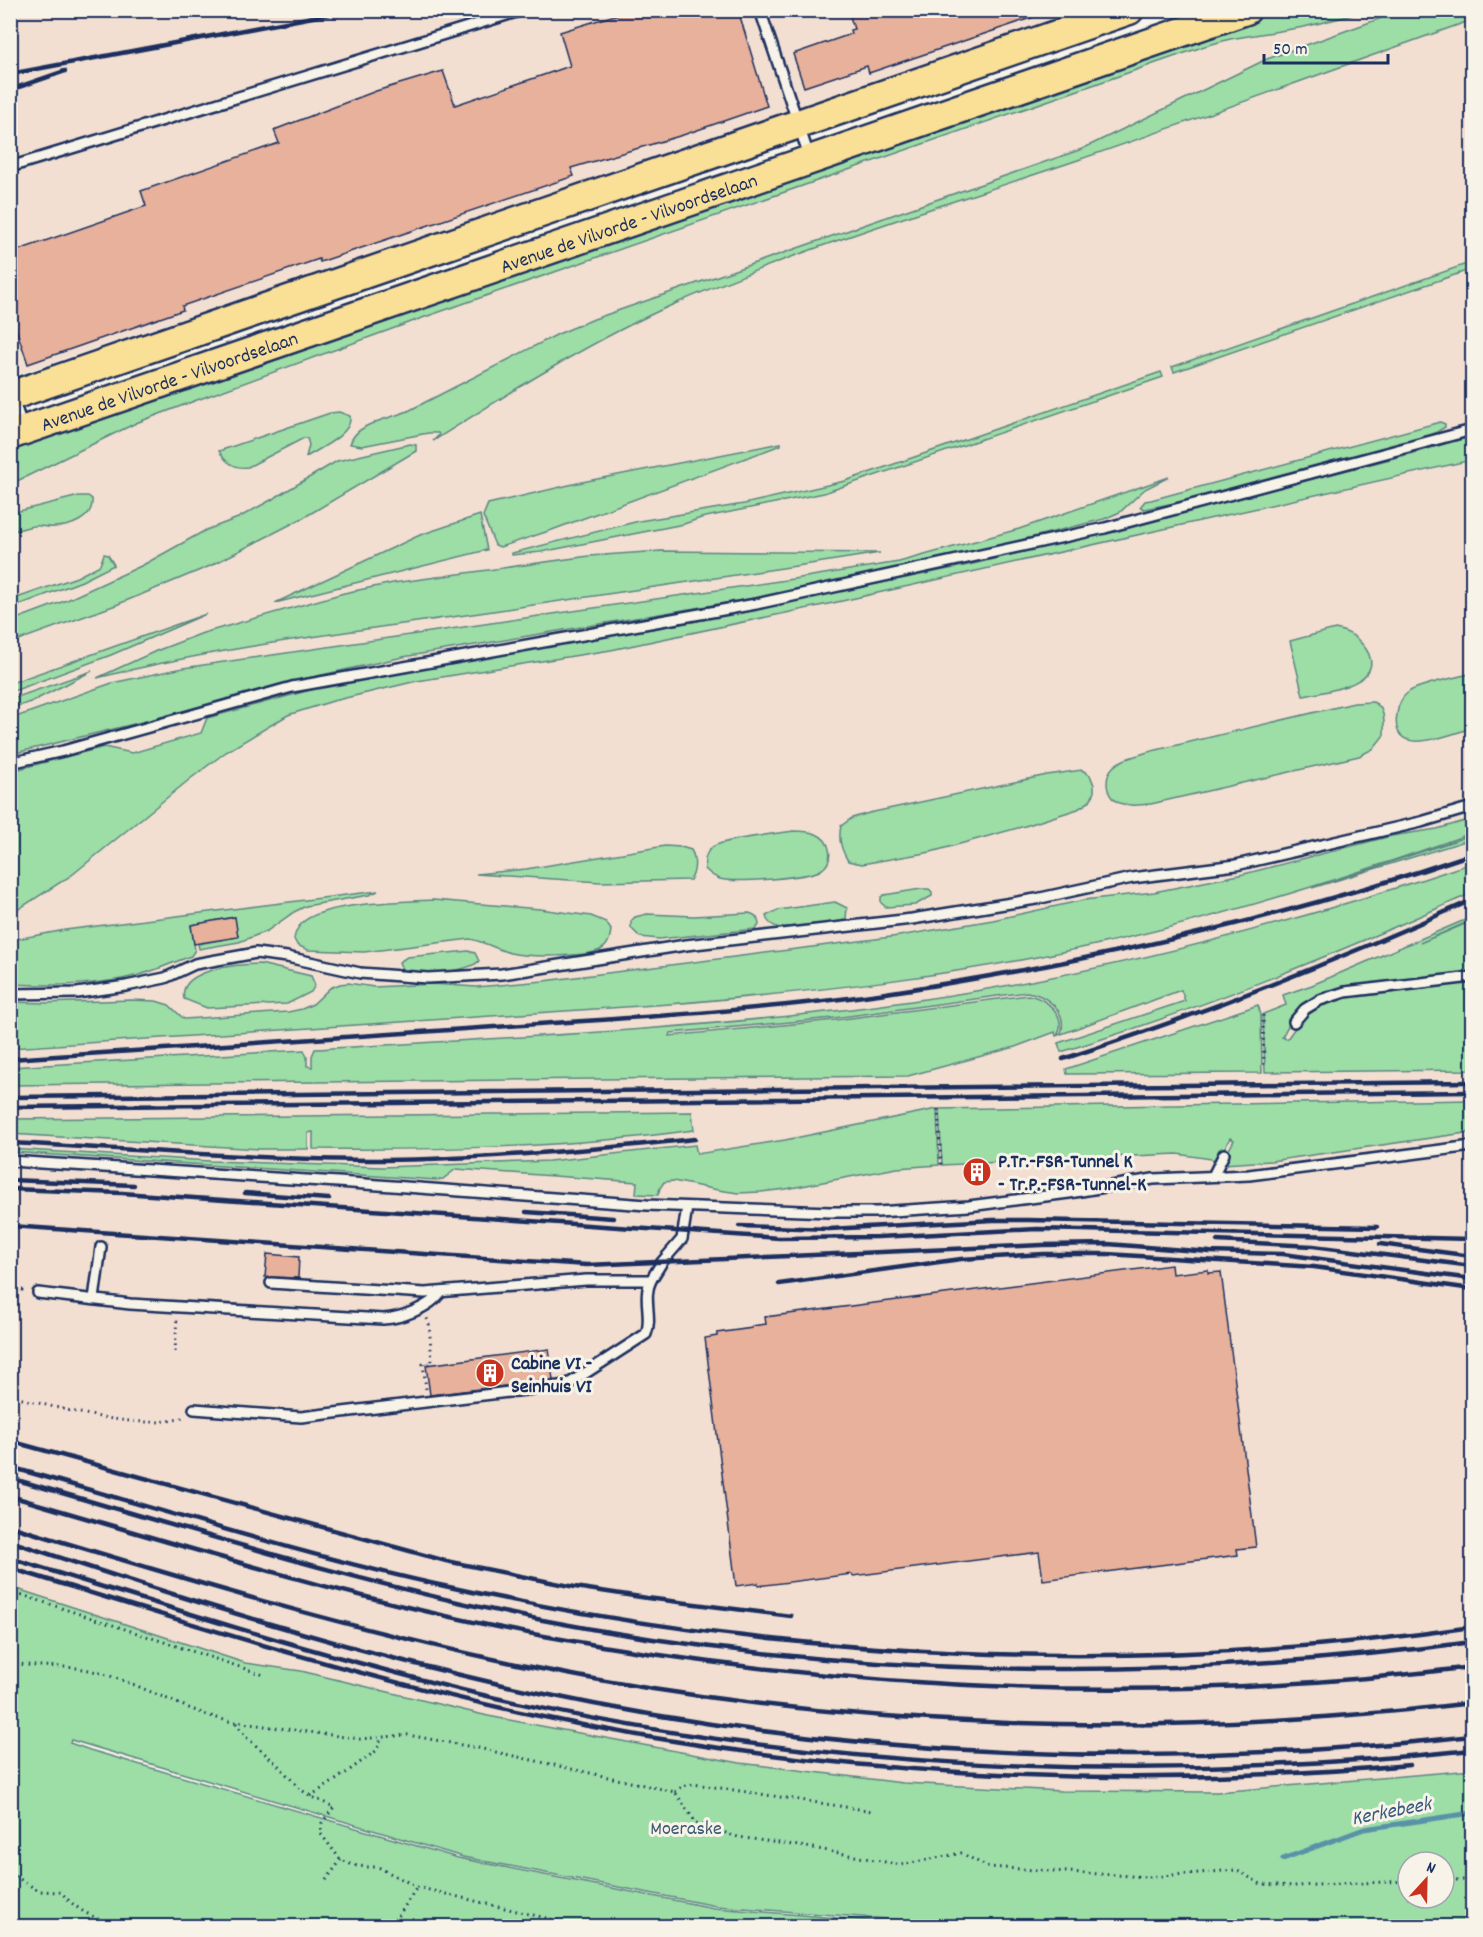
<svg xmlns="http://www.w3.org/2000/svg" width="1483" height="1937" font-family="Dekko,sans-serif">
<rect width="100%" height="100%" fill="#f7f3e8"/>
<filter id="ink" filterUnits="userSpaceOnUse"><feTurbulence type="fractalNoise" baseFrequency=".0167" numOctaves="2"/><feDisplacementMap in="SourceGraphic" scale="12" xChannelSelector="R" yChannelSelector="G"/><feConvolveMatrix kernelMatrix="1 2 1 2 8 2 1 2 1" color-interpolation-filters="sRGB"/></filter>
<g filter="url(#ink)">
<g fill="#f2dfd1">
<path d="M10,11H1081L1009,39L572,195L208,310L11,377Z"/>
<path d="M1274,11H1472V1776L1217,1792L1061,1791L903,1783L740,1763L456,1710L301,1671L245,1663L11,1587V446Z"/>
</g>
<g fill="#9ddda6" stroke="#5c8682" stroke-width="1.5" fill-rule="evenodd">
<path d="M1275,11H1369L1304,27L1230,39L1205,46L425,317L197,400L136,423L11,484V446Z"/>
<path d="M1401,11H1452L1472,16V20C1341,66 1210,115 1078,160C939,207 797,249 663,309C583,346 507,394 433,441L439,435L438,433H428L362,446L350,444C356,422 391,419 410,410L558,334L594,319L1082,149L1267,59Z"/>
<path d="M1472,262V269L1174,372L1172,367Z"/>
<path d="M1161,372L1163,377L824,493L701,518L684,524L541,552L512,555V553L639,521L744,504L845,481Z"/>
<path d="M339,412L350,416C353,434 319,449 306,457L309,445L307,438H304L248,467C235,469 225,462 219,451L330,413Z"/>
<path d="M1440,422L1445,424V427L1432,435L1190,500L1144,509L1140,507L1145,501L1151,500Z"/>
<path d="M1472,436V460L833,603L611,650L417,681L333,701L288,715L226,752L190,779L72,875L11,914V771L104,747L132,753L201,733L207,718L336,683L474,658L692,622L973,564L1194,510L1417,452Z"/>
<path d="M781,443V445L552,530L500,547L495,545L483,516L488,504L582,482Z"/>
<path d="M410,444L416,445V451L303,518L210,566L116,605L11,643V621L67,600L143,565L206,530L238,518L271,500L337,461Z"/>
<path d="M1169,477L1145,489L1120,512L1104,519L950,558L761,597L403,657L290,682L187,711L11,754L10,719L112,683L183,668L793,579L899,562L1019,529Z"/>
<path d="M79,496H88L92,499C94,519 70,527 54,527C47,528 40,525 34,526C26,527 18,530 11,532V513Z"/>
<path d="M480,515L487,550L275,603L420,535Z"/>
<path d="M661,551L880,553C740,575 600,596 459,616C338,633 216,648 97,678L156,651L203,633L344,593L393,583L589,556Z"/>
<path d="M104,554L108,555L114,565L82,581L11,608V600L77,577L100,565Z"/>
<path d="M206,614L111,655L11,692V683Z"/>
<path d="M1335,629C1350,632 1357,637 1366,649C1389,684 1324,692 1303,696L1290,641Z"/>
<path d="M92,671L33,701L11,709V699Z"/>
<path d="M1472,673V728C1450,734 1389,761 1397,714C1398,705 1401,697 1410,691C1424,683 1456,678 1472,673Z"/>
<path d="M1373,702C1386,707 1384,723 1384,735L1373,749L1359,756L1151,804C1133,806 1109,809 1107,784C1107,777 1109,771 1113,767C1122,758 1137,756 1148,752L1354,703Z"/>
<path d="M1082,770L1090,775L1094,785V794L1089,802L1078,809L1025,826L931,852L862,864L848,861C841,849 838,839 841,826L852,818L869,813L1047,775Z"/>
<path d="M1472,819V833C1349,877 1223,917 1095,945C955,976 812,992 670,1004L11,1048V1002L44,1003L131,1000L156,1001L169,1005L184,1019L288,1012L302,1009L313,1004L330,988L340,984L348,983L374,987L433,984L476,987L544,981L899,936L993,920L1084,900L1154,892L1244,874L1391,836L1437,829Z"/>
<path d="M793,831C800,831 809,831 816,834C831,840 835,861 821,870C808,878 735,883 720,879C714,877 710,874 705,869C704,861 705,853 712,847C723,839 776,834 793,831Z"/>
<path d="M1472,835V839L1312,888Z"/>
<path d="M665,846L681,847L691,850C696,858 696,872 690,880L600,882L476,874L526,869Z"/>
<path d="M1472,863V893C1338,953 1202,1009 1061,1052L1058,1043L1185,1001L1181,990L1056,1036L1055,1032L1015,1047L908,1076L11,1085V1067L304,1050L307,1057V1066L312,1067V1056L315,1049C502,1038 690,1030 875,1006C1079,980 1278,929 1472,863ZM1027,992C1047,995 1068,1012 1061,1033L1058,1034C1067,1014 1045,998 1028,995L835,1020L669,1036L670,1033L834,1018Z"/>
<path d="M921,889H929L932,892V896L915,905L886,907L881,903V897L884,895Z"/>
<path d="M378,891L369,895L306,906L294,912L267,931L239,942L199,949L198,944L238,937L234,917L191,925L195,950L191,956C174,962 157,970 139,975C98,986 53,986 11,984V940L65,930Z"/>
<path d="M433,900L540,909L591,916L606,922L611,930C610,937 609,945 602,949C587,958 527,957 510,953C496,949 485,942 470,939L364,952L308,950L297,945L294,939C295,933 297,928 302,923C324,902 402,902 433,900Z"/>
<path d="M835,902L847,908L846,919L839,922L779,928C773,926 767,923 766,916L778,910Z"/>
<path d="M749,913C756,915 758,917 759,925L756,929L659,939L640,937L631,928V921L635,917L647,914L694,916Z"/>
<path d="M1472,917V920L1420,943L1472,921V972L1336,989C1307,999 1296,1009 1282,1037L1287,1039C1300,1019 1315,1007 1337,998L1472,982V1070L1265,1072L1263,1014L1286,1005L1283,995L1312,985Z"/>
<path d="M468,951L475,953L479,961C469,971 417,978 404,970C400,968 401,967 399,962L407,957Z"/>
<path d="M260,964L311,976L315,985L311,992L287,1004L207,1008L184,999C177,969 240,964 260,964Z"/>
<path d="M1258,1005L1261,1015L1262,1073L1067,1074L1066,1069Z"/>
<path d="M1472,1100V1132L1271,1161L1223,1164L1224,1159L1234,1140L1230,1138L1218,1160L1177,1154L942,1165L939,1109Z"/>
<path d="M937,1109L939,1165L897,1168L786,1189L761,1192L738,1193L718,1190L673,1181L664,1182L660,1188L658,1195L636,1194L637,1182L456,1169L443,1179L436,1180L10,1152L11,1149L210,1161L382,1167L549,1161L695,1145L697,1154L785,1140Z"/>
<path d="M692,1112L694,1130C566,1148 442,1150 313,1149V1132L308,1133V1149H260L10,1134L11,1119Z"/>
<path d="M11,1587L245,1663L301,1671L488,1716L740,1763L903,1783L1061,1791L1217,1792L1472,1770V1926H980L716,1906L463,1857L71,1740L70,1743L90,1750L458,1858L714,1908L937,1926H11ZM1408,1862H1444V1898H1408Z"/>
</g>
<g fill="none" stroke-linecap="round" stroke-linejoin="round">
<path stroke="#5992a8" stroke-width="5" d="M1283,1859L1364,1829L1472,1813"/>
</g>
<g fill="#e7b19c" stroke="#1b2f5e" stroke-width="1.5">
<path d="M631,10H738L767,106L683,135L571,168L574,176L320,262L319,259L182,306L183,310L28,364L10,311V253L146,206L141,191L279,143L274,130L376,91L443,71L455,105L570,66L560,32Z"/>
<path d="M848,10H1046V13L869,73L867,66L804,87L793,54L851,34L850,30L854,29Z"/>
<path d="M235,917L238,937L194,944L191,925Z"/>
<path d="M267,1254L299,1257L298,1278L265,1277Z"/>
<path d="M1171,1265L1172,1274L1208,1270V1273L1221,1272L1256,1547L1237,1549L1238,1555L1043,1580L1039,1552L853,1576L852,1574L758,1586V1583L736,1586L705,1338L717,1336V1333L752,1328V1326L766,1324L765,1317Z"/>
<path d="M549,1349L553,1380L430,1395L426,1365Z"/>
</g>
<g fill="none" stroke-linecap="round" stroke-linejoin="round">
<g stroke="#1b2f5e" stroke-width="14">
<g id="lane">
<path d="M760,10L809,156"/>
<path d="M10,167L523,10"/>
<path d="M12,397L23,427"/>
<path d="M10,763L63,751L292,687L756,604L1105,528L1472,430"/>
<path d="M10,994L77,993L126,986L165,978L195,964L256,953L287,957L360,973L428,978L502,974L686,945L912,919L1036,899L1132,878L1236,865L1421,822L1472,807"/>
<path d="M1294,1022L1305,1009L1320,1000L1345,992L1472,977"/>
<path d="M10,1161L338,1182L647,1205L830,1212H877L969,1206L1069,1193L1153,1179L1249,1175L1472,1146"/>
<path d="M1213,1176L1224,1154"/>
<path d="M271,1283L425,1293L586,1280H651L662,1262L682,1239L687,1207"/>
<path d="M38,1293L130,1304L383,1319C401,1318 429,1308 440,1293"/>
<path d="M94,1299L101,1247"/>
<path d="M194,1409L301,1417L559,1386L570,1383L646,1334C653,1317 642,1298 651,1280"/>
</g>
</g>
<g stroke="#1b2f5e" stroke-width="33">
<g id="primary">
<path d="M10,396L1129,10"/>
<path id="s1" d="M10,435L1246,10"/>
</g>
</g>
<g stroke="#1b2f5e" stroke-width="3" stroke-dasharray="1.5 4.5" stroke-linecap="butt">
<path d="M1263,1015L1264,1068"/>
<path d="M938,1109L941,1165"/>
<path d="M10,1288L27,1291"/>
<path d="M175,1352L177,1317"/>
<path d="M426,1389L423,1364L432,1363L429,1322L426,1317"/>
<path d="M10,1396C57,1407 141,1433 185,1417"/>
<path d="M10,1591L264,1675"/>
<path d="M10,1662C37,1669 66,1664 93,1671C140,1683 181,1709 228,1721L360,1739L408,1735L478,1748L675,1792L696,1823L738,1837L813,1848L901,1865L961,1853L988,1867L1148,1877L1236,1870L1261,1884L1294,1886L1408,1881"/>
<path d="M236,1723L246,1737L278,1765L300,1789L312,1797L334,1807L322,1823L321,1834L340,1859L352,1865L366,1867H378L417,1887L579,1926"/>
<path d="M675,1792L683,1786L694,1784L872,1811"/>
<path d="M310,1796L333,1782L376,1751L380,1744V1738"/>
<path d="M10,1873L39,1891L61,1892C78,1912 93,1917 117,1926"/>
<path d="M326,1880L341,1860"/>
<path d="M1444,1880H1472"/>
<path d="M392,1926L417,1887"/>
</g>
<use href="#lane" stroke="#f7f3e8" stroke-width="9"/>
<use href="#primary" stroke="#fadf96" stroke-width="28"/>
<g stroke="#1b2f5e" stroke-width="4.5">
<path d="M10,74L350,10"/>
<path d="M10,90L65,71"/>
<path d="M10,1059C191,1047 372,1036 553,1023C662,1016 771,1009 879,994C1081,964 1280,920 1472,854"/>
<path d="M1063,1059C1203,1014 1339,960 1472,900"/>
<path d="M10,1097L1472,1082"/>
<path d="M10,1107L1472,1092"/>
<path d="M10,1143C134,1149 258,1160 382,1160C487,1159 591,1150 695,1139"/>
<path d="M10,1180L134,1185"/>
<path d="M10,1189L122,1193L779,1238L878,1237L1037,1229L1472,1239"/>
<path d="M245,1193L329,1199"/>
<path d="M526,1212L613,1218"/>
<path d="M10,1226L587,1265L1042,1245L1108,1244L1210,1252L1283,1254L1472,1279"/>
<path d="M739,1226L829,1229L993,1220H1028L1377,1227"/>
<path d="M1217,1241L1313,1246L1472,1266"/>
<path d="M1380,1244L1472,1256"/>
<path d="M779,1284L961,1259L1044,1254H1107L1314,1267L1472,1289"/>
<path d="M10,1441L446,1561L575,1587L647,1598L791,1616"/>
<path d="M10,1467C156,1508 301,1555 449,1587C781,1660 1136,1676 1472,1627"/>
<path d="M10,1478C185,1528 359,1584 537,1619C843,1679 1163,1683 1472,1642"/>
<path d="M10,1496C187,1547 363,1603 544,1636C851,1692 1163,1705 1472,1667"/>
<path d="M10,1526C184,1579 358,1632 536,1668C844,1730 1161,1740 1472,1703"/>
<path d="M10,1541C183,1599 357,1654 535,1692C841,1758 1161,1771 1472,1736"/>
<path d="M10,1558C160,1605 310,1652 462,1690C789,1770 1139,1785 1472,1750"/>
<path d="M10,1568C179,1620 347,1674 520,1712C811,1776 1113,1791 1410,1765"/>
</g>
</g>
</g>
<defs>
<g id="building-disc" transform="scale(1.5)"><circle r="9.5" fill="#c8321e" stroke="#f7f3e8"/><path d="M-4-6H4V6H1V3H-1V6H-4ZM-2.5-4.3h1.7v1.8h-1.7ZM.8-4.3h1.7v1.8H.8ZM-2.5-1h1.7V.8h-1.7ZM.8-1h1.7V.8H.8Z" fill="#fff"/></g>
</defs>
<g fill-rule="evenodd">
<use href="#building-disc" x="977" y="1172"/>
<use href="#building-disc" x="490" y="1373"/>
</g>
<g text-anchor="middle" stroke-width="6" stroke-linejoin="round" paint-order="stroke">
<g font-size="20" fill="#1b2f5e" stroke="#f7f3e8">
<text dy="7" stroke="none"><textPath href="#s1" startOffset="654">Avenue de Vilvorde - Vilvoordselaan</textPath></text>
<text dy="7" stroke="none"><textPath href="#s1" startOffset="168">Avenue de Vilvorde - Vilvoordselaan</textPath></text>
</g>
<g font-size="20" font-weight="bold" fill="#1b2f5e" stroke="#f7f3e8" text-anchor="start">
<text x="998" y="1167">P.Tr.-FSR-Tunnel K<tspan x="998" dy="23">- Tr.P.-FSR-Tunnel-K</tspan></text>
<text x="511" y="1369">Cabine VI -<tspan x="511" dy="23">Seinhuis VI</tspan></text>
</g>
<g font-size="20" fill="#3c5a70" stroke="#f7f3e8">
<text x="686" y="1834">Moeraske</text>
</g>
<g font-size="21" font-style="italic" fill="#35587d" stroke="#f7f3e8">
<text transform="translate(1391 1810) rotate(-11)" y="7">Kerkebeek</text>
</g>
</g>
<rect width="1483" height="1937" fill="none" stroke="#f7f3e8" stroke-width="36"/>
<rect x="18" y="18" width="1447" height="1901" fill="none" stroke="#1b2f5e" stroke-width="2" filter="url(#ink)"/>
<g transform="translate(1426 1880) rotate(22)"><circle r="28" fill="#f7f3e8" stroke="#9fa5b1" stroke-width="1.5"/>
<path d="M0-4.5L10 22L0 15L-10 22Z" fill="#c8321e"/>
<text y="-9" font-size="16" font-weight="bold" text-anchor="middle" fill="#1b2f5e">N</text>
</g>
<path d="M1264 54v9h124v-9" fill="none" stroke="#1b2f5e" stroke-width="3"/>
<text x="1273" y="54" font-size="18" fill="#1b2f5e" stroke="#f7f3e8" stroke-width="4.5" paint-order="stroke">50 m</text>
</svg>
